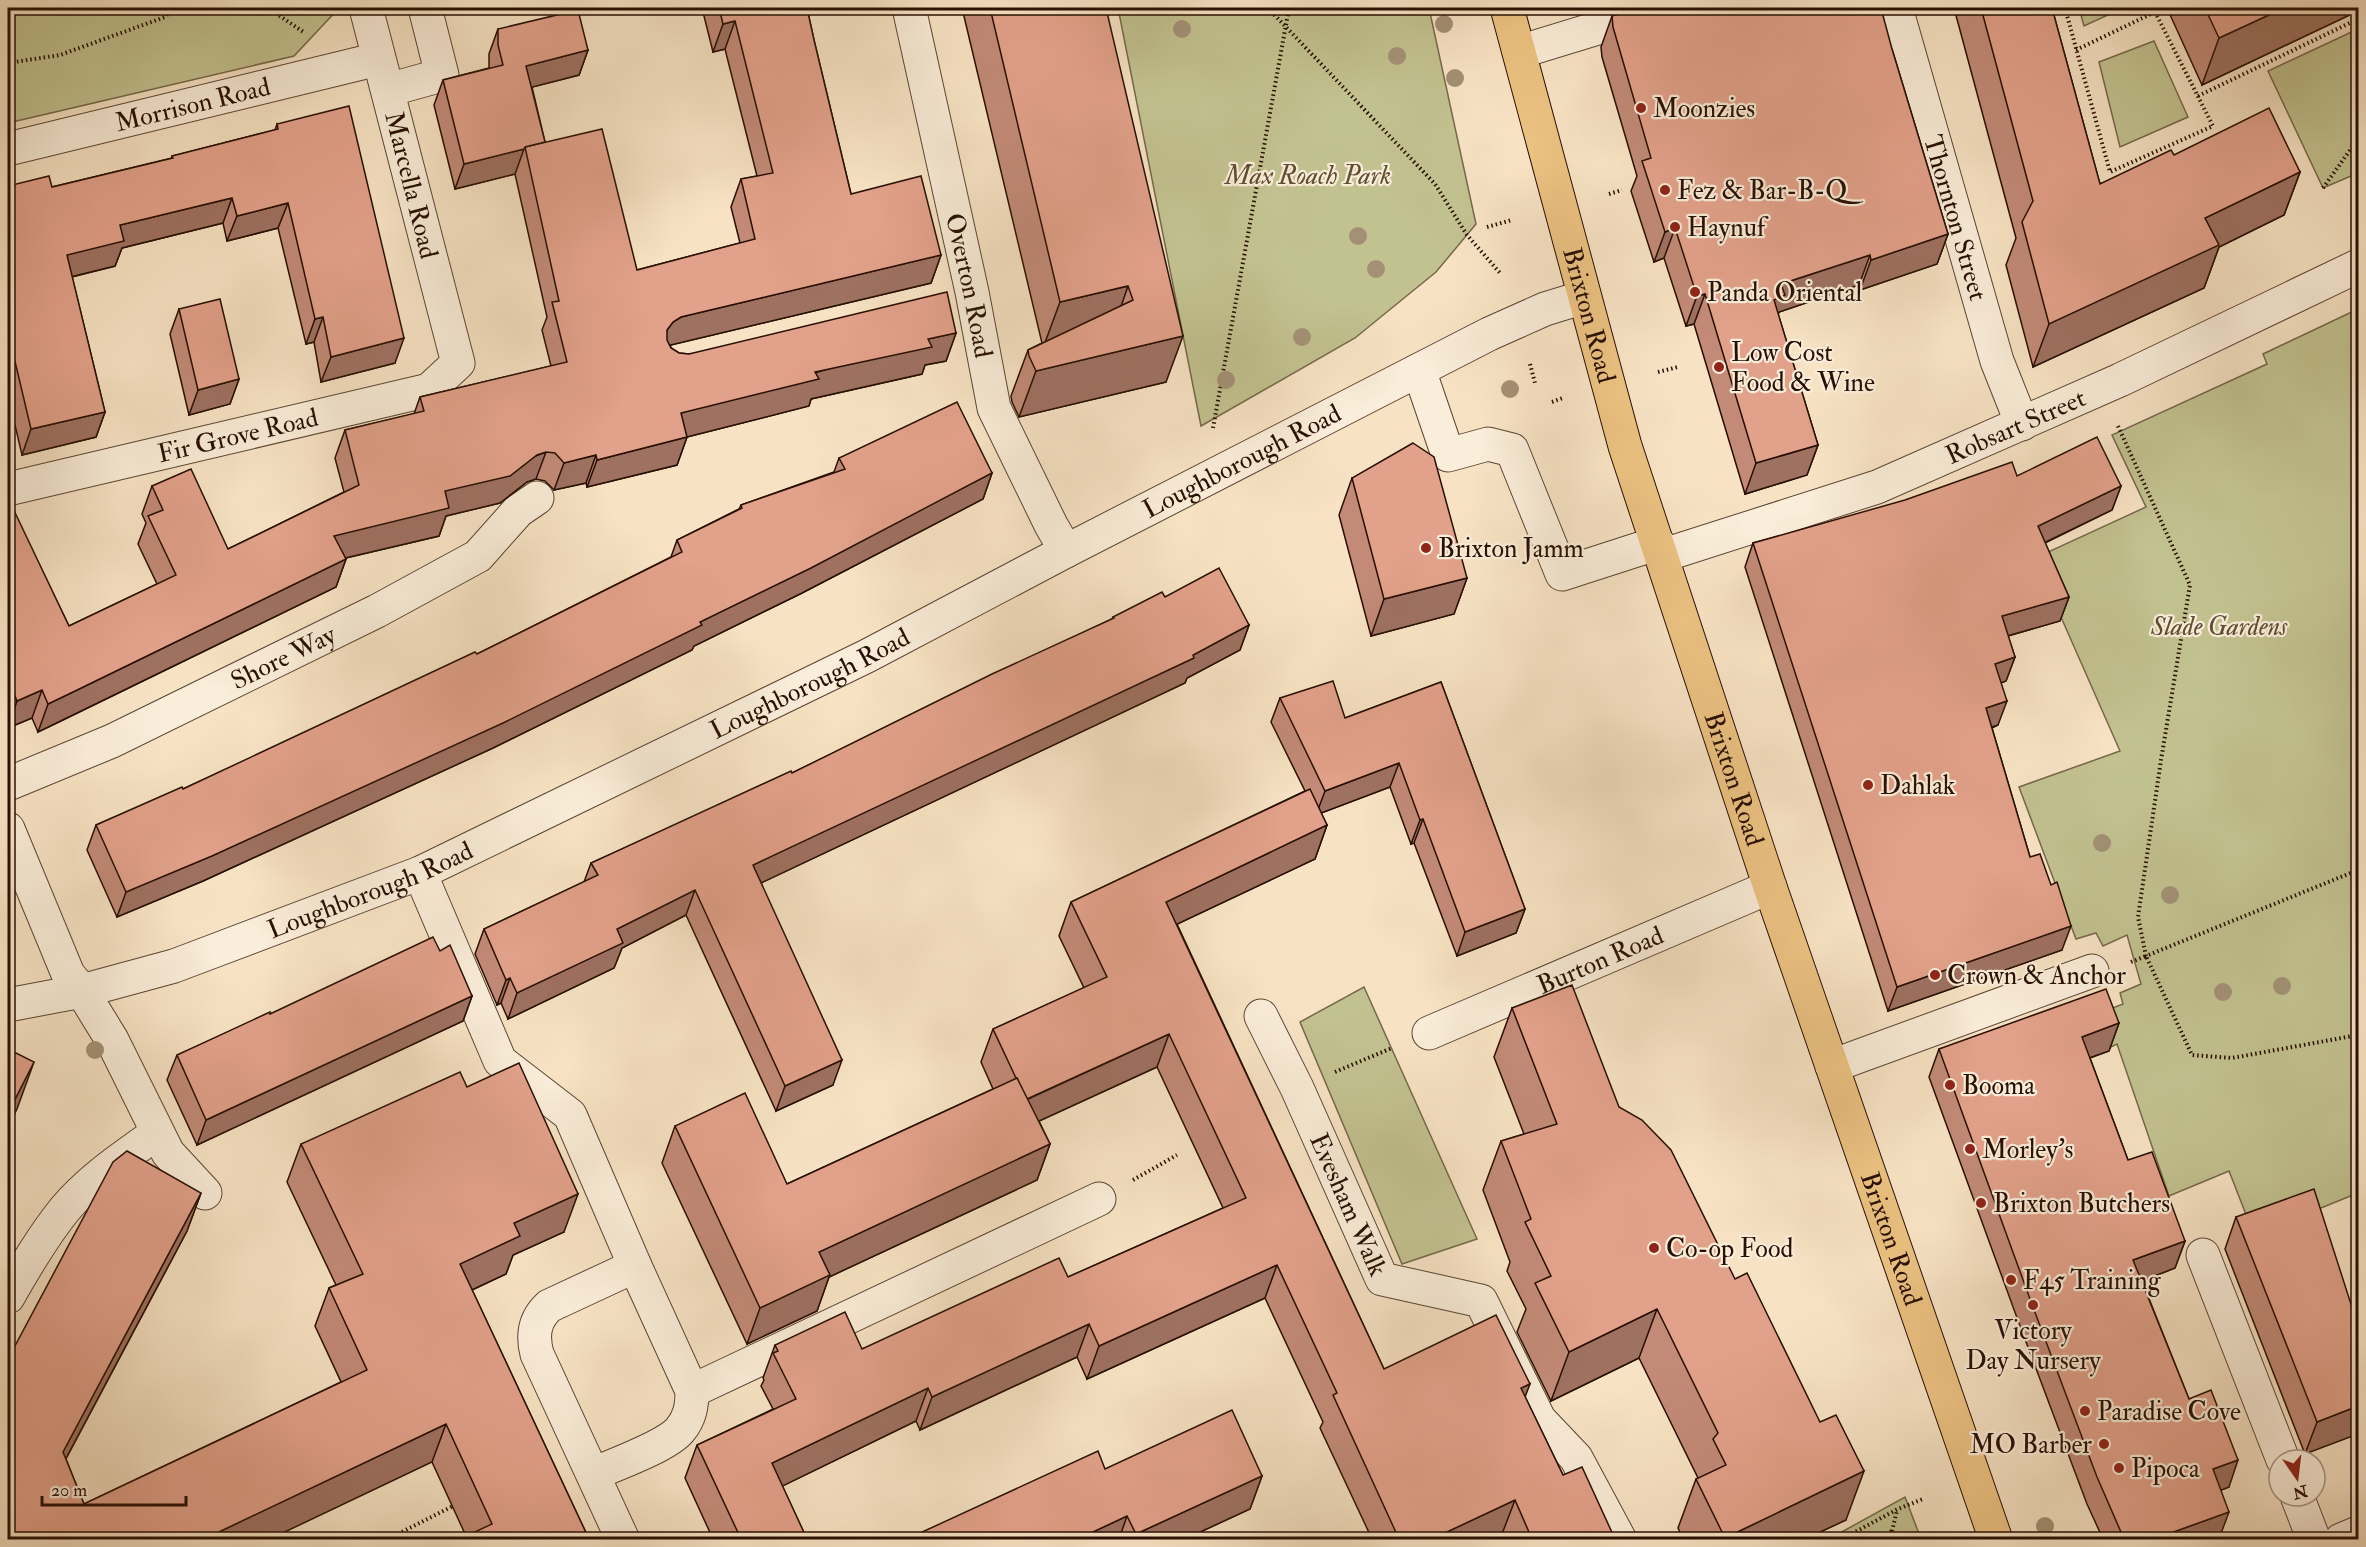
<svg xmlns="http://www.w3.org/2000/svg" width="2366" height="1547" font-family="'IM FELL Double Pica',serif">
<rect width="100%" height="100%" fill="#f7e3c4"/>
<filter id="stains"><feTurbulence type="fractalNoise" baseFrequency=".00333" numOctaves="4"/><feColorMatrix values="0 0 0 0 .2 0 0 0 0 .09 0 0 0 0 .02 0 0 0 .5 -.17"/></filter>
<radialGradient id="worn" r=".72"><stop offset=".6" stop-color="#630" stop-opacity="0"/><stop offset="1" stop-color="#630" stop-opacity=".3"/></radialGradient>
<g fill="#c2c290" stroke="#75684a" stroke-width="1.5">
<path d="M8,8H339L294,56L8,123Z"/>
<path d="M1118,8H1429L1476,224L1436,272L1355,338L1201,426Z"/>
<path d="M2079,8H2123L2084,26Z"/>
<path d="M2358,29V173L2323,188L2268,71Z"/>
<path d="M2154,41L2188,117L2120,147L2099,62Z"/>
<path d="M2358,309V1193L2254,1235L2229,1171L2169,1196L2117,1044L2111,1047L2100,1013L2123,1004L2120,993L2141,984L2127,935L2103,946L2096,933L2076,939L2019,787L2120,751L2035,558L2146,507L2112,435L2267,364L2263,354Z"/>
<path d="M1364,987L1477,1239L1402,1264L1300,1022Z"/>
<path d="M1905,1497L1921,1539H1829Z"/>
</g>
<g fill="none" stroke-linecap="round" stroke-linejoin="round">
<g stroke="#5c4433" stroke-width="35">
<g id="minor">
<path id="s1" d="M909,8L972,292L994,408L1051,525L1066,551"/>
<path id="s2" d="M1896,8L1997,361L2022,424"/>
<path d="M1519,52L1663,8"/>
<path d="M388,90L442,75L425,8"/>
<path id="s3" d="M8,149L378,59"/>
<path d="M1419,370L1448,455L1488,444L1512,450L1562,574L1658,543"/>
<path id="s4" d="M8,489L429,390L458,363L366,8"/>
<path id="s5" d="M1661,556L1877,487L2120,380L2358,266"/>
<path id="s6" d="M8,784L112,741L377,611L478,556L518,511L537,498"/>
<path d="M8,829L68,974L82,991L112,1040L168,1153L205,1193"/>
<path d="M420,873L500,1061L570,1115L635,1266L692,1391C692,1406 690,1418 680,1430C667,1446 614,1465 593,1474"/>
<path id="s7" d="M8,1005L82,991L174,966L420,873L867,656L1066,551L1489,334L1545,309L1584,297"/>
<path id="s8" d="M1261,1016L1297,1088L1382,1279L1481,1301L1539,1419L1576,1458L1620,1540"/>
<path id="s9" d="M1429,1033L1770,887"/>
<path d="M1832,1066L2092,971"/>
<path d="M2203,1255L2283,1460"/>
<path d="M8,1297C25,1267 43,1236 65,1209C91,1178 125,1156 157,1133"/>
<path d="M692,1391L1099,1199"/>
<path d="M2297,1496L2314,1540"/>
<path d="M623,1540L537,1354C532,1335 534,1320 549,1306L635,1266"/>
<path d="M2341,1540L2358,1533"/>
</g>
</g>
<g stroke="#280f03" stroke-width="35">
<g id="highway">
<path id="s10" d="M1507,8L1625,446L1770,887L1996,1540"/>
</g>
</g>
<g stroke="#280f03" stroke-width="4" stroke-dasharray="1.5 3" stroke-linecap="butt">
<path d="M268,8L305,33"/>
<path d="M1268,8L1435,184L1467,235L1500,273"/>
<path d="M2065,8L2110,172L2213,126L2153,8"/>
<path d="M2076,50L2155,12"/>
<path d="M8,63L60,55L165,17L173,8"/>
<path d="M2198,96L2358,19"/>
<path d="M2323,188L2358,139"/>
<path d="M1609,194L1622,190"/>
<path d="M1487,227L1512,220"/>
<path d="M1530,364L1535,383"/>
<path d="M1658,372L1678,367"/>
<path d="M1552,402L1563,398"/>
<path d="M2118,426L2190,585L2161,760L2138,917L2146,956L2358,870"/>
<path d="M1213,428L1289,8"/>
<path d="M2131,962L2146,956L2192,1055L2232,1058L2358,1035"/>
<path d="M1335,1072L1392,1048"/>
<path d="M1133,1180L1177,1155"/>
<path d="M386,1540L455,1505"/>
<path d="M1840,1540L1898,1509L1923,1499"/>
<path d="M1874,1540L1892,1531"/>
<path d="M1890,1540L1897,1510"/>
</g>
<use href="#minor" stroke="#faedd9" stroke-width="33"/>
<use href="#highway" stroke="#ecc282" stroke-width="33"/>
</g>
<g fill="#a39175">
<circle cx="1444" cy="24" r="9"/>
<circle cx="1182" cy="29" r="9"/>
<circle cx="1397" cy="56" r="9"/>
<circle cx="1455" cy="78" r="9"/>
<circle cx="1358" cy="236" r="9"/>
<circle cx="1376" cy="269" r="9"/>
<circle cx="1302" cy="337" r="9"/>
<circle cx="1226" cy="380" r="9"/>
<circle cx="1510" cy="389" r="9"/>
<circle cx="2102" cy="843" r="9"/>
<circle cx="2170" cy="895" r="9"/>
<circle cx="2282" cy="986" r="9"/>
<circle cx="2223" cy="992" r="9"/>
<circle cx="95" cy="1050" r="9"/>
<circle cx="2045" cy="1526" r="9"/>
</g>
<g fill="#c28a77" stroke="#280f03" stroke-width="1.5">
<path d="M702,8H807L814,40L851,194L941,255L931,283L670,345L671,348L679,353L689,354L956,333L946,361L925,365L922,374L811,399L809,406L687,437L677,465L587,487L586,483L554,490L545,481L536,479L527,482L500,503L446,516L439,536L346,558V559L336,587L61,721L38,732L32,718L8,728V500L69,626L157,584L138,544L146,523L142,514L152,486L228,549L344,492L335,458L345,430L414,414L420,397L551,366L542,330L547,317L515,174L455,189L434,105L443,80L489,68V54L498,29L588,50L579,75L532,87L545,142L637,270L740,243L731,207L741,179L757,176L725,49L713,52Z"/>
<path d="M962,8H1106L1166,382L1019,417L1012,402L1011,396L1028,350L1042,343Z"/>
<path d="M1954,8H2052L2100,184L2174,155L2300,172L2284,215L2219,247L2204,288L2033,367L2006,265L2016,238Z"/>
<path d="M2167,8H2358V11L2202,85Z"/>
<path d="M1612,16L1892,49L1948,234L1937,264L1860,290L1859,285L1779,312L1778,314L1818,445L1807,475L1745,494L1694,324L1686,326L1664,258L1654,262L1631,191L1637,176L1602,57L1601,47Z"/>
<path d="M277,124L395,363L321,382L314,342L306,344L278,228L227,241L223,223L122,248L115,266L72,277L105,412L96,437L22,455L8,395V186L52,187L172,158V156L275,130Z"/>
<path d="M179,309L239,379L230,404L189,415L170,334Z"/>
<path d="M839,458L992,473L983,499L802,593L694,646L692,650L493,748L203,881L117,917L87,850L96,825L183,789L477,654L671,557L677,540L739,509L741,505L834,472Z"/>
<path d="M2017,476L2121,486L2112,510L2045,543L2069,597L2060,621L2008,636L2015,657L2006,681L2001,683L1998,725L1992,728L2030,857L2062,950L1888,1011L1745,567L1753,543Z"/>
<path d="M1352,478L1467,578L1454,614L1371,636L1339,515Z"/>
<path d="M1165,597L1249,625L1240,650L1187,678L1185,683L761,883L833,1085L776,1111L686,915L622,948L614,968L508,1019L501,1003L497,1005L475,954L484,929L584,882L591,863L792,773L1112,619L1113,617Z"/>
<path d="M1441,682L1525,909L1516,933L1457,956L1414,843L1411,844L1390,787L1321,813L1327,825L1315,859L1177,924L1384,1369L1525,1397L1563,1475L1615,1539H1505L1502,1534L1490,1539H1372L1320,1428L1323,1422L1265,1298L1087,1379L1077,1357L920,1430L916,1421L782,1486L807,1539H713L685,1478L697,1445L773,1409L761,1386L764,1380L763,1378L775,1345L862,1349L1068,1277L1223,1208L1157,1067L1039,1121L1050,1144L1037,1180L829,1277L817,1311L747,1344L662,1163L675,1126L787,1184L993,1089L981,1062L993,1029L1084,988L1059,936L1071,902L1305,791L1271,722L1280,698L1345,718Z"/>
<path d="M440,951L472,996L463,1021L197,1145L167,1080L177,1055L270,1014Z"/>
<path d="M1512,1008L1619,1107L1846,1520L1805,1539H1683L1678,1528L1696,1479L1698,1478L1639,1358L1551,1401L1517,1332L1526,1309L1507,1271L1510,1262L1483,1190L1501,1141L1524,1134L1494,1057Z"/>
<path d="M2119,1023L2109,1051L2090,1058L2128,1160L2185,1241L2175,1268L2142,1281L2189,1399L2229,1487L2221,1490L2219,1539H2103L2087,1504L2020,1326L1929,1077L1939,1049Z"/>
<path d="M467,1087L564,1232L513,1255L506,1274L472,1290L589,1539L466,1536L432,1462L8,1539L201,1193L187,1231L66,1459L84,1504L341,1382L315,1326L329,1288L336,1285L287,1182L301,1144Z"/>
<path d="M2236,1217L2358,1326L2305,1454L2225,1249Z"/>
<path d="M1105,1469L1262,1476L1250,1509L1185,1539H907Z"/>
</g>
<g fill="#9e7161" stroke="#280f03" stroke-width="1.5">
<path d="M2284,8H2358V11L2202,85L2219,38Z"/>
<path d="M735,21L725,49L713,52L723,24Z"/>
<path d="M588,50L579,75L517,91L526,66Z"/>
<path d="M524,149L515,174L455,189L464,164Z"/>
<path d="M2300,172L2284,215L2219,247L2204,288L2033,367L2049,324L2205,218Z"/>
<path d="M232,198L223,223L122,248L115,266L58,280L67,255L120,225Z"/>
<path d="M288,203L278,228L227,241L237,216Z"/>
<path d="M1675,228L1664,258L1654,262L1665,232Z"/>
<path d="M1948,234L1937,264L1860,290L1871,260Z"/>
<path d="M941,255L931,283L671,345L663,349L667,330L673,322L681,317Z"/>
<path d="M1870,255L1859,285L1779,312L1774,325V300L1781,284Z"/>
<path d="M1128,286L1112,333L1043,348L1060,302Z"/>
<path d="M1705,294L1694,324L1686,326L1697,296Z"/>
<path d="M323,317L314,342L306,344L315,319Z"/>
<path d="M956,333L946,361L925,365L922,374L811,399L809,406L671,441L681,413L928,339Z"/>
<path d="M1183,336L1166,382L1019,417L1036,371Z"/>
<path d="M404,338L395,363L321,382L331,357Z"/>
<path d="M239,379L230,404L189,415L198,390Z"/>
<path d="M105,412L96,437L22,455L31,429Z"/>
<path d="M687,437L677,465L587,487L597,460Z"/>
<path d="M1818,445L1807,475L1745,494L1756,463Z"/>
<path d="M546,452L536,479L527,482L500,503L446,516L439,536L324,563L334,536L445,491Z"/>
<path d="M596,455L586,483L554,490L564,463Z"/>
<path d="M992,473L983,499L802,593L694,646L692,650L493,748L203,881L117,917L126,892L700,622Z"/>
<path d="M2121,486L2112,510L2029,550L2038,526Z"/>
<path d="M346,559L336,587L38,732L48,704Z"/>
<path d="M1467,578L1454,614L1371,636L1384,599Z"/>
<path d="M2069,597L2060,621L1993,640L2002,616Z"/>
<path d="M1249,625L1240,650L1187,678L1185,683L744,891L753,865L1193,655Z"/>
<path d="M2015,657L2006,681L1986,688L1995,664Z"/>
<path d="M42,690L32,718L8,728L17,701Z"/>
<path d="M2007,701L1998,725L1977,732L1986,708Z"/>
<path d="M1399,763L1390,787L1316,815L1325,791Z"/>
<path d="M1423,819L1414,843L1411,844L1420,820Z"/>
<path d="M1327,825L1315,859L1154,935L1166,902Z"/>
<path d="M695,890L686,915L622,948L614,968L508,1019L517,993L617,929Z"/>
<path d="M1525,909L1516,933L1457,956L1465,932Z"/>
<path d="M2071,926L2062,950L1888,1011L1897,987Z"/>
<path d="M510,978L501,1003L497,1005L506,980Z"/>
<path d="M472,996L463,1021L197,1145L206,1120Z"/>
<path d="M2119,1023L2109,1051L2072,1064L2082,1037Z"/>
<path d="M1169,1034L1157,1067L1013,1133L1026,1100Z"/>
<path d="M842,1060L833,1085L776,1111L785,1086Z"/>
<path d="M34,1062L17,1109L8,1127V1113Z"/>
<path d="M1050,1144L1037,1180L829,1277L817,1311L747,1344L760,1308L819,1252Z"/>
<path d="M201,1193L187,1231L49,1490L63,1452Z"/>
<path d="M578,1194L564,1232L513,1255L506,1274L446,1302L460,1264L514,1223Z"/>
<path d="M2185,1241L2175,1268L2124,1288L2133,1260Z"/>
<path d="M1277,1265L1265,1298L1087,1379L1099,1346Z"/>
<path d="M1657,1309L1639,1358L1551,1401L1569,1352Z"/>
<path d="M1089,1324L1077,1357L920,1430L932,1397Z"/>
<path d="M1530,1384L1517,1418L1521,1388Z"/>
<path d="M928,1388L916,1421L760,1497L772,1463Z"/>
<path d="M2358,1406V1434L2305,1454L2317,1422Z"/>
<path d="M446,1424L432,1462L270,1539H204Z"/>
<path d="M2238,1460L2229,1487L2204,1497L2213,1469Z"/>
<path d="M1864,1471L1846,1520L1805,1539H1724L1725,1538Z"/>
<path d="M1262,1476L1250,1509L1185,1539H1134L1136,1534Z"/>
<path d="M1515,1500L1502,1534L1490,1539H1432Z"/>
<path d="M2229,1512L2219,1539H2154Z"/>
<path d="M1127,1516L1119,1539H1078Z"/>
</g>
<g fill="#e2a18a" stroke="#280f03" stroke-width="1.5">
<path d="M719,8H807L814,40L851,194L921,176L941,255L681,317L673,322L667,330V340L671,348L679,353L689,354L947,292L956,333L928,339L932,347L815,372L819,379L681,413L687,437L597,460L596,455L564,463L555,453L546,452L537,455L510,476L445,491L449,508L334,536L346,559L71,693L48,704L42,690L17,701L8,679V656L14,653L8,638V500H9L69,626L176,575L148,516L163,510L152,486L191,469L228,549L359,485L345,430L424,411L420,397L567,362L552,302L559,301L525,147L602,129L637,270L755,239L741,179L773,173L735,21L723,24Z"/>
<path d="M990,8H1106L1183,336L1036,371L1029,356L1028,350L1133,300L1128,286L1060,302Z"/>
<path d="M1641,8H1881L1892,49L1948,234L1871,260L1870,255L1781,284L1785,295L1774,300L1818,445L1756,463L1705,294L1697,296L1675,228L1665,232L1642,161L1651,158L1613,27L1612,16Z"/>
<path d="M1981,8H2052L2100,184L2171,150L2174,155L2269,108L2300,172L2205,218L2219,245L2049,324L2022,222L2033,201Z"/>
<path d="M2205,8H2284L2219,38Z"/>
<path d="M578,10L588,50L526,66L545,142L525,147L524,149L464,164L443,80L503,65L498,45V29Z"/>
<path d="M349,106L404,338L331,357L323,317L315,319L288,203L237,216L232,198L120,225L124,241L67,255L105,412L31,429L8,332V186L49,176L52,187L173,158L172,156L278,129L277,124Z"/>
<path d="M220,299L239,379L198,390L179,309Z"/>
<path d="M957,402L992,473L811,568L700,622L702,625L503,723L212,856L126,892L96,825L182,787L183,789L475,652L477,654L682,552L677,540L742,508L741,505L845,469L839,458Z"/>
<path d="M2097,437L2121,486L2038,526L2069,597L2002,616L2015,657L1995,664L2007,701L1986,708L2030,857L2040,854L2051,885L2057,882L2071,926L1897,987L1753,543L1905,500L2012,462L2017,476Z"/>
<path d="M1413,443L1434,457L1467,578L1384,599L1352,478Z"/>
<path d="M1219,568L1249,625L1193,655L1194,658L753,865L842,1060L785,1086L695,890L617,929L623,943L517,993L510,978L506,980L484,929L598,875L591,863L791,771L792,773L992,674L1114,618L1113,617L1162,592L1165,597Z"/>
<path d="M1333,681L1345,718L1441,682L1525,909L1465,932L1423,819L1420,820L1399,763L1325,791L1280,698Z"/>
<path d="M1310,789L1327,825L1166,902L1384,1369L1496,1315L1530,1384L1521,1388L1563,1475L1582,1467L1615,1539H1532L1515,1500L1432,1539H1399L1333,1395L1337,1393L1277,1265L1099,1346L1089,1324L932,1397L928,1388L772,1463L807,1539H741L697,1445L796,1399L773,1353L778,1351L775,1345L845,1312L862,1349L1059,1258L1068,1277L1246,1198L1169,1034L1027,1099L1017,1078H1016L993,1029L1107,977L1071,902Z"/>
<path d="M433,937L440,951L450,945L472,996L206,1120L177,1055L270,1012V1014Z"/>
<path d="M1572,985L1619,1107L1642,1120L1671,1150L1735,1279L1747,1273L1820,1422L1836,1415L1864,1471L1725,1538L1696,1479L1726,1465L1713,1439L1718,1433L1657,1309L1569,1352L1535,1283L1551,1276L1525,1222L1531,1219L1501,1141L1557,1124L1512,1008Z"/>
<path d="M2106,989L2119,1023L2082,1037L2128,1160L2152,1152L2185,1241L2133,1260L2189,1399L2211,1390L2238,1460L2213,1469L2229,1512L2154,1539H2124L2097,1477L2030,1299L1939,1049Z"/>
<path d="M8,1049L34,1062L8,1113Z"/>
<path d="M519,1063L578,1194L514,1223L520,1236L460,1264L589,1539H460L492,1524L446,1424L204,1539H8V1359L113,1162L127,1151L201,1193L63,1452L84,1504L367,1370L329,1288L363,1274L301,1144L460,1072L467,1087Z"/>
<path d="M1017,1078L1050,1144L819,1252L830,1275L760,1308L675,1126L745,1093L787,1184Z"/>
<path d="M2314,1189L2358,1326V1406L2317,1422L2236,1217Z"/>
<path d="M1232,1410L1262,1476L1136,1534L1127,1516L1078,1539H907L1098,1451L1105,1469Z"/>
</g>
<g fill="#8f2418" stroke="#faedd9" stroke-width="2">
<circle cx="1641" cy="108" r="6"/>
<circle cx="1665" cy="190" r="6"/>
<circle cx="1675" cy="227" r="6"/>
<circle cx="1695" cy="292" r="6"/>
<circle cx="1719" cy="367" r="6"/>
<circle cx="1426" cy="548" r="6"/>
<circle cx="1868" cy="785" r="6"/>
<circle cx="1935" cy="975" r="6"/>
<circle cx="1950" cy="1085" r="6"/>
<circle cx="1970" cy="1149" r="6"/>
<circle cx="1981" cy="1203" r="6"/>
<circle cx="1654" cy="1248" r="6"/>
<circle cx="2011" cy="1280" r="6"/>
<circle cx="2033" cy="1305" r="6"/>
<circle cx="2085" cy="1411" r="6"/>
<circle cx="2104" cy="1444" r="6"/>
<circle cx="2119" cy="1468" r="6"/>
</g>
<g text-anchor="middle" stroke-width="4.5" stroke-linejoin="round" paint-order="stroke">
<g font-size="26" fill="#280f03" stroke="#faedd9">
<text dy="9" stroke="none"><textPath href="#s3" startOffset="190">Morrison Road</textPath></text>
<text transform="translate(412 185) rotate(76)" y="9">Marcella Road</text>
<text dy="9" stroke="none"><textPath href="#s2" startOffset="218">Thornton Street</textPath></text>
<text dy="9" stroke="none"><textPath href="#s1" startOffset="284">Overton Road</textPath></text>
<text dy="9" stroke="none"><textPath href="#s10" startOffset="318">Brixton Road</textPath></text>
<text dy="9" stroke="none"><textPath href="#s5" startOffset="378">Robsart Street</textPath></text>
<text dy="9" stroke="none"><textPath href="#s4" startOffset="236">Fir Grove Road</textPath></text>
<text dy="9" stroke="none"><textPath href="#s7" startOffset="1353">Loughborough Road</textPath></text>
<text dy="9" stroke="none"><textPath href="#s6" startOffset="303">Shore Way</textPath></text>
<text dy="9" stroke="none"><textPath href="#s7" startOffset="867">Loughborough Road</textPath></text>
<text dy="9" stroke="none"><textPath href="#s10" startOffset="804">Brixton Road</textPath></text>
<text dy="9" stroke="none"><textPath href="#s7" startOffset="381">Loughborough Road</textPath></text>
<text dy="9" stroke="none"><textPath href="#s9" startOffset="186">Burton Road</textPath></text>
<text dy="9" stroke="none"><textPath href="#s8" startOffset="208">Evesham Walk</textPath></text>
<text dy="9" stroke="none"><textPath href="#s10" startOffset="1290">Brixton Road</textPath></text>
</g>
<g font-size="26" fill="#280f03" stroke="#faedd9" text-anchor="start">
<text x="1653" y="117">Moonzies</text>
<text x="1677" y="199">Fez &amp; Bar-B-Q</text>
<text x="1687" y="236">Haynuf</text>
<text x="1707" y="301">Panda Oriental</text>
<text x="1731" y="361">Low Cost<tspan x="1731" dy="30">Food &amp; Wine</tspan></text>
<text x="1438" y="557">Brixton Jamm</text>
<text x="1880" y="794">Dahlak</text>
<text x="1947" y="984">Crown &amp; Anchor</text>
<text x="1962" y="1094">Booma</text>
<text x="1982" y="1158">Morley's</text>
<text x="1993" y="1212">Brixton Butchers</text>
<text x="1666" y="1257">Co-op Food</text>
<text x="2023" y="1289">F45 Training</text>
<text x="2033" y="1339" text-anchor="middle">Victory<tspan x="2033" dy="30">Day Nursery</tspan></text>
<text x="2097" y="1420">Paradise Cove</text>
<text x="2092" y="1453" text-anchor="end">MO Barber</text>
<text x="2131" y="1477">Pipoca</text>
</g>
<g font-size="26" font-style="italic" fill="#5e4e34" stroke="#faedd9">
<text x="1308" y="184">Max Roach Park</text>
<text x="2219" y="635">Slade Gardens</text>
</g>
</g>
<rect width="2366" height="1547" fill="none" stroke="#f7e3c4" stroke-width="30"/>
<rect x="9" y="9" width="2348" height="1529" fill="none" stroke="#280f03" stroke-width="3"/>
<rect x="15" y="15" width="2336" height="1517" fill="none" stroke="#280f03" stroke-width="1.5"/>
<g transform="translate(2297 1478) rotate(166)"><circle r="28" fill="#faedd9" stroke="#a69483" stroke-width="1.5"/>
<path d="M0-4.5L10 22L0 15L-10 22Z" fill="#8f2418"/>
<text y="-9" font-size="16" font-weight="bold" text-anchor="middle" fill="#280f03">N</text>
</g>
<path d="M42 1496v9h144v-9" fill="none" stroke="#280f03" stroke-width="3"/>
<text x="51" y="1496" font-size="18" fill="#280f03" stroke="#faedd9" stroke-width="4.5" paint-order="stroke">20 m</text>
<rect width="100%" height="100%" filter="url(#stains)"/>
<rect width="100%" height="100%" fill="url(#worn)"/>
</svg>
